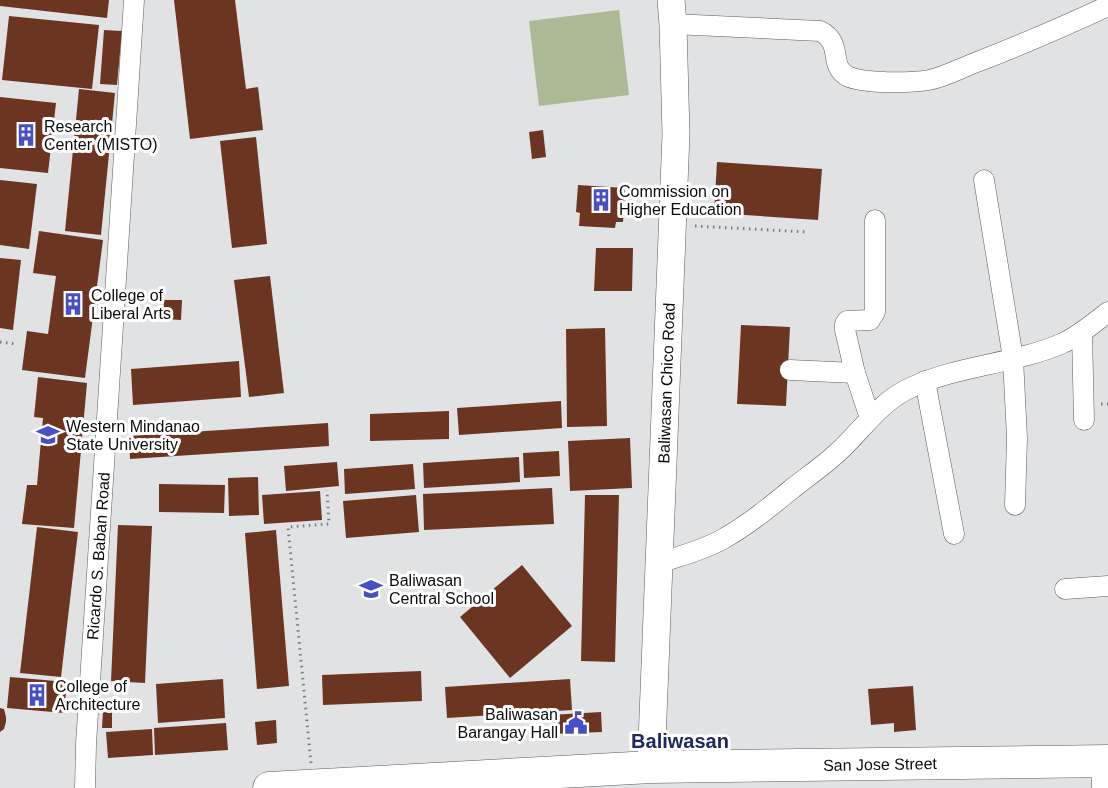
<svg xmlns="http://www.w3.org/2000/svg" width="1108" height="788" font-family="Helvetica,sans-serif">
<rect width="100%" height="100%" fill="#e1e2e4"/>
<path fill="#abb994" d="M619,10L629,95L539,106L529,21Z"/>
<g fill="#6c3522">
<path d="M0,0H109L107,18L0,6Z"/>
<path d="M174,0H235L246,89L258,87L263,130L190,139Z"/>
<path d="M9,16L99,25L92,89L2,80Z"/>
<path d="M104,30L122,31L117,85L100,84Z"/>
<path d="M79,89L115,93L101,235L65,231Z"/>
<path d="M0,97L56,103L48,173L0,168Z"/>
<path d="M543,130L546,157L532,159L529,132Z"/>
<path d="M256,137L267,244L232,248L220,141Z"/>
<path d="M717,162L822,169L818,220L714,213Z"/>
<path d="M0,180L37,184L29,249L0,245Z"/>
<path d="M578,185L625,188L623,222H616L615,228L579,226L580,213L576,212Z"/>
<path d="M39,231L103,240L85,378L22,370L27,331L48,334L56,276L33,273Z"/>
<path d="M596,248H633L632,291H594Z"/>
<path d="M0,258L21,260L13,330L0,328Z"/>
<path d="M270,276L284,393L249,397L234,280Z"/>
<path d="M164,300H182L181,320L163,319Z"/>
<path d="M741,325L790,327L786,406L737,404Z"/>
<path d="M605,328L607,426L567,427L566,329Z"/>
<path d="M239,361L241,397L133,405L131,369Z"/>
<path d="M38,377L87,383L74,528L22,524L27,485H37L43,418L34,417Z"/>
<path d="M561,401L562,428L459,435L457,408Z"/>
<path d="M449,411V439L370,441V414Z"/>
<path d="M328,423L329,446L130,459L129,436Z"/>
<path d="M630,438L632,488L570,491L568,441Z"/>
<path d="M559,451L560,476L524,478L523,453Z"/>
<path d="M519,457L520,482L424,488L423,463Z"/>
<path d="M337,462L339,486L286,491L284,466Z"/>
<path d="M413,464L415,489L345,494L344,469Z"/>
<path d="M258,477L259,515L229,516L228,478Z"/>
<path d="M159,484L225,485L224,513L159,512Z"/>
<path d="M552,488L554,524L424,530L423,494Z"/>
<path d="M320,491L322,520L264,524L262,495Z"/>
<path d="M416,495L419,532L346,538L343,501Z"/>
<path d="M585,495H619L615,662L581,661Z"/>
<path d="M118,525L152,526L145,683L111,681Z"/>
<path d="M37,527L78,532L61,677L20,673Z"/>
<path d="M276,530L289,686L257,689L245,533Z"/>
<path d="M522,565L572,626L510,678L460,617Z"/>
<path d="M421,671L422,701L323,705L322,675Z"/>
<path d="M10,677L67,682L64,713L7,708Z"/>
<path d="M223,679L225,718L158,723L156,684Z"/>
<path d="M570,679L572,710L447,718L445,687Z"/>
<path d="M913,686L916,730L894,732V723L871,725L868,689Z"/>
<path d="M0,708L4,709L6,717V722L4,729L0,732Z"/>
<path d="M103,712H112V728H102Z"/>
<path d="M601,712L602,732L551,734L550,715Z"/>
<path d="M276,720L277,743L257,745L255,722Z"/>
<path d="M226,723L228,750L155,755L154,728Z"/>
<path d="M152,729L153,755L108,758L106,732Z"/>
</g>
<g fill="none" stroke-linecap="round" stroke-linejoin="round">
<g stroke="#5c5c5e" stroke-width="21">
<g id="street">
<path d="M673,24L820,31C844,43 828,65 847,76C863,84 911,83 929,80C945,77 961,68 977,62C1021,45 1065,26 1108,6"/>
<path d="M984,180L1013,358L1017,438L1015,505"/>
<path d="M1082,332L1084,420"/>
<path d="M790,370L855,373"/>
<path d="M925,381L954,534"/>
<path d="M870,418L855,373L845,330V324L847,321L870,320L875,312V220"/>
<path d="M659,563C680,556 704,550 723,539C748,525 771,506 793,488C807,477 823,466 836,454C860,433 877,405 906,390C955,365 1013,365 1063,343C1080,335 1094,323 1108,312"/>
<path d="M1065,589L1108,586"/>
<path d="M1101,761L1102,788"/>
<path d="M85,788L86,744L134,0"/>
</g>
</g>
<g stroke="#5c5c5e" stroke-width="28">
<path id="secondary" d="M651,767L676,134L673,24L671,0"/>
</g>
<g stroke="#5c5c5e" stroke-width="33">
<path id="primary" d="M269,788L651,767L1108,761"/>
</g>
<g stroke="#7c7d7e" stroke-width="3" stroke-dasharray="1.5 4.5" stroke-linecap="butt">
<path d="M695,226L807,232"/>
<path d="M0,342L16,344"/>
<path d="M1101,404H1108"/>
<path d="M311,763L288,527L329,524L327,490"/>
</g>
<use href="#street" stroke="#fff" stroke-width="20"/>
<use href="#secondary" stroke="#fff" stroke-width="27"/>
<use href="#primary" stroke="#fff" stroke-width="32"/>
</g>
<defs>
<g id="building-bare" transform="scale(1.8)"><path d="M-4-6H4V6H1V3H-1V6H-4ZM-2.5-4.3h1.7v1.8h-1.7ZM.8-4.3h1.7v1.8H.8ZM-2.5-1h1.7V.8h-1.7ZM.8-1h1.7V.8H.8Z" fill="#464fc4" stroke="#fff" stroke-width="2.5" paint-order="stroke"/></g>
<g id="university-bare" transform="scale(1.8)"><path d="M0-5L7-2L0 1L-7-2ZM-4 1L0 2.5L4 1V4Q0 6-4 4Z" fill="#464fc4" stroke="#fff" stroke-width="2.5" paint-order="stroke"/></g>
<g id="school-bare" transform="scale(1.8)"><path d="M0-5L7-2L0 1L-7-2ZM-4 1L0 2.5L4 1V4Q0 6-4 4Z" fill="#464fc4" stroke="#fff" stroke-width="2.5" paint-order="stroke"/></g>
<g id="civic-bare" transform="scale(1.8)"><path d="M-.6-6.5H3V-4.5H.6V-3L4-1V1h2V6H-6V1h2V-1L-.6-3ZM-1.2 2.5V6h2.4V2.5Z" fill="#464fc4" stroke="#fff" stroke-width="2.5" paint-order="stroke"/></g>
</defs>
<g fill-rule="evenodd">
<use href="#building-bare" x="26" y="135"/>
<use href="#building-bare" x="601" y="200"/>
<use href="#building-bare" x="73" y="304"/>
<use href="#university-bare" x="48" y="435"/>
<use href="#school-bare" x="371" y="589"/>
<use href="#building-bare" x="37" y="695"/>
<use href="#civic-bare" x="576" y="723"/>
</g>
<g text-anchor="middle" stroke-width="6" stroke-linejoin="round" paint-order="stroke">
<g font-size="16" fill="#0b0c0c" stroke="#fff" text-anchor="start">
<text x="44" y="132">Research<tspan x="44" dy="18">Center (MISTO)</tspan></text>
<text x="619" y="197">Commission on<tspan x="619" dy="18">Higher Education</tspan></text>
<text x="91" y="301">College of<tspan x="91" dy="18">Liberal Arts</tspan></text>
<text x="66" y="432">Western Mindanao<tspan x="66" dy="18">State University</tspan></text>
<text x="389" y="586">Baliwasan<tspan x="389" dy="18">Central School</tspan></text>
<text x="55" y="692">College of<tspan x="55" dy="18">Architecture</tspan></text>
<text x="558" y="720" text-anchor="end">Baliwasan<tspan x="558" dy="18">Barangay Hall</tspan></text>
</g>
<g font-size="16" fill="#0b0c0c" stroke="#fff">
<text transform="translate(666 383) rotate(-88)" y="6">Baliwasan Chico Road</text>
<text transform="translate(98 556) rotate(-86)" y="6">Ricardo S. Baban Road</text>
<text transform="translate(880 764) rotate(-1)" y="6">San Jose Street</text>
</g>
<g font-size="20" font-weight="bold" fill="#212760" stroke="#fff">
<text x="680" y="748">Baliwasan</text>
</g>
</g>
</svg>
